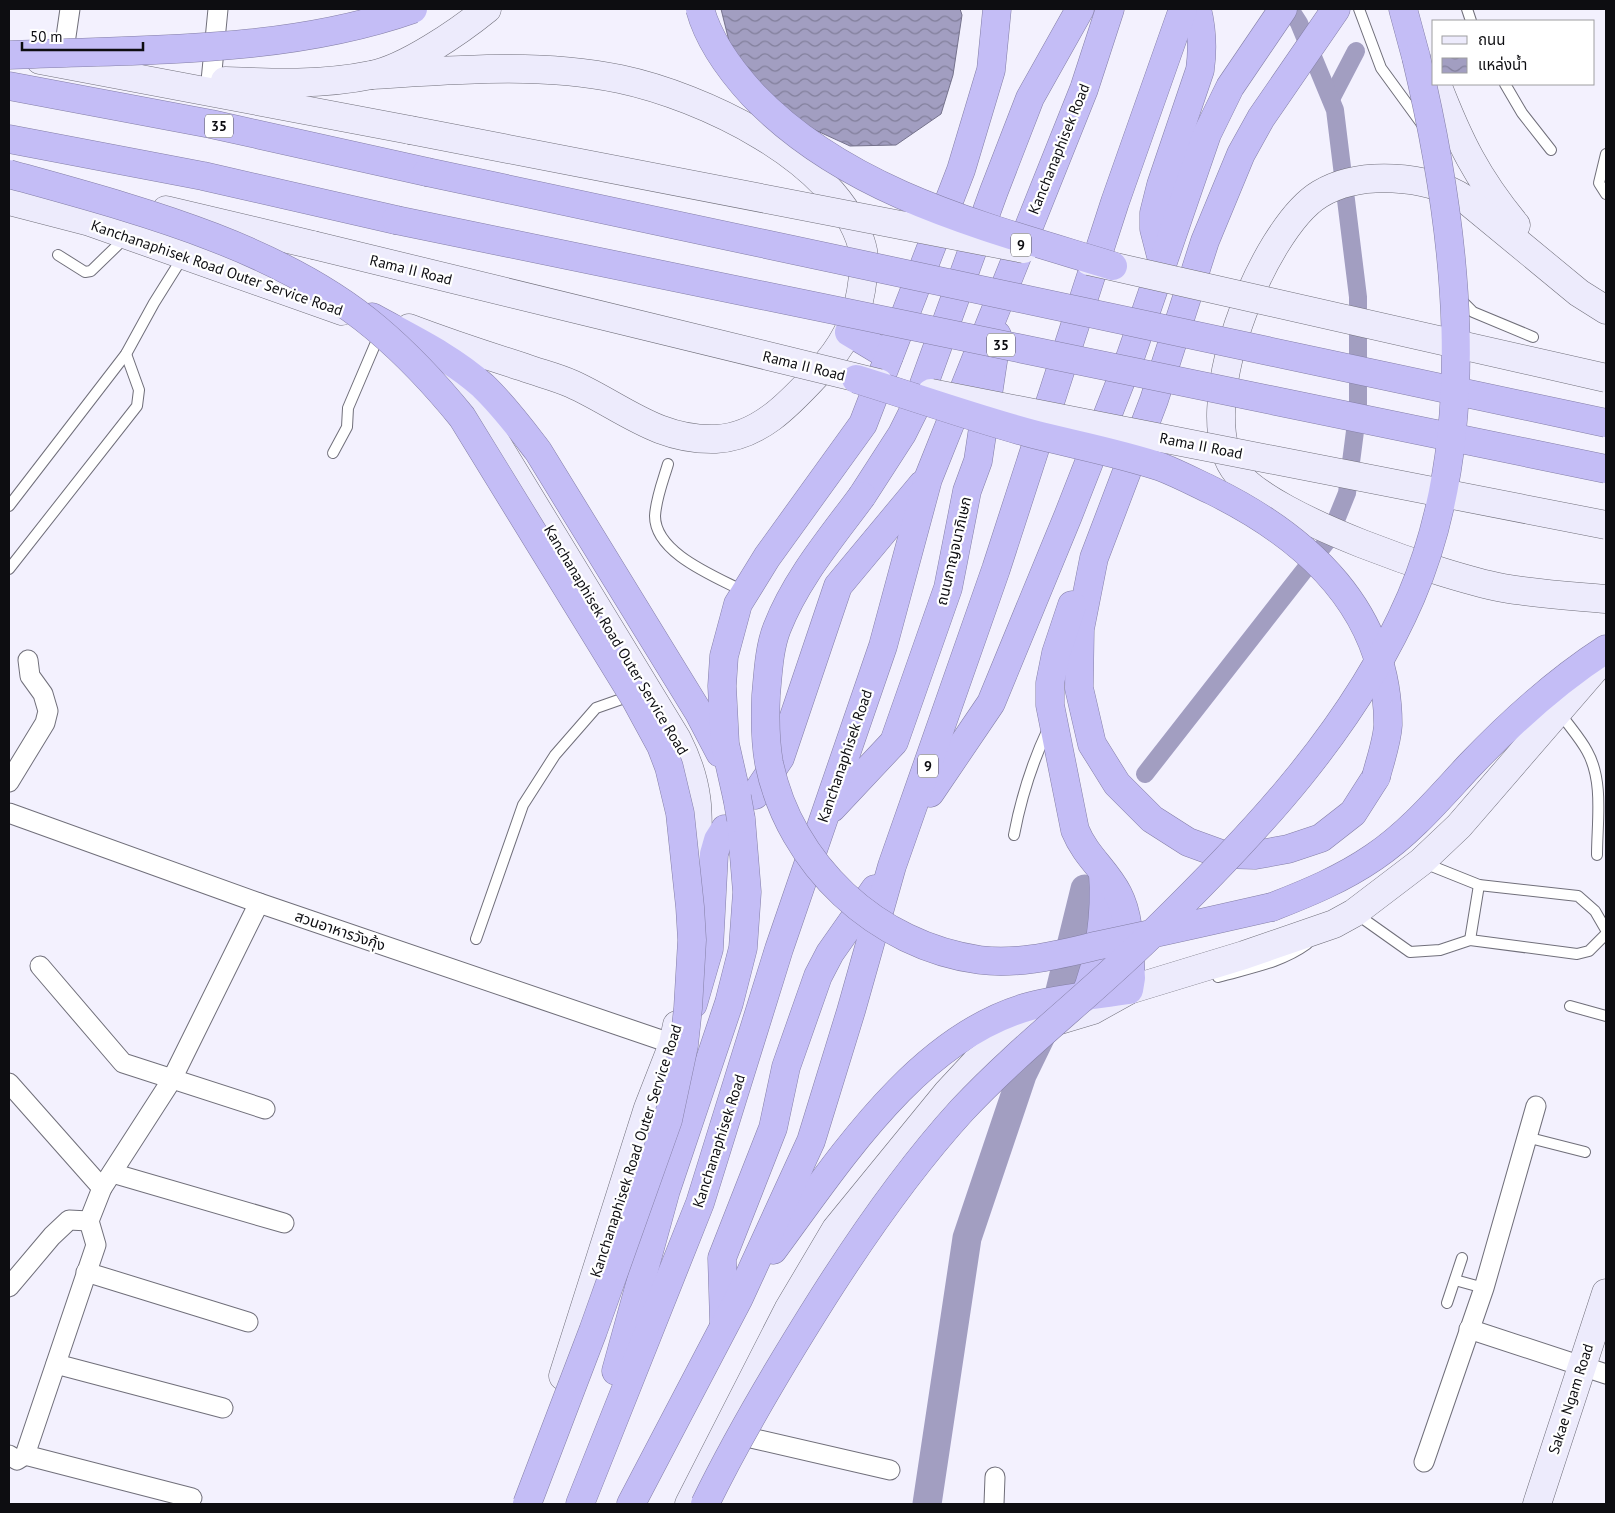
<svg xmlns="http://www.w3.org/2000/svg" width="1615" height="1513" font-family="'PT Sans','Noto Sans Thai',sans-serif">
<defs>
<pattern id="water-waves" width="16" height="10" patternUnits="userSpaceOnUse" patternTransform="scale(1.25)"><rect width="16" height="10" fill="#a29ec1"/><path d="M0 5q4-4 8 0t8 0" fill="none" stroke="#827f9b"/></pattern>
</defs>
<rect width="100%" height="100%" fill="#f3f1fe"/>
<path fill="url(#water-waves)" stroke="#75728c" d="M721,9H960L962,15L953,75L941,114L896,145L850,146L802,124L759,90L732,53Z"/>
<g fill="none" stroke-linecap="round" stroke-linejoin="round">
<g stroke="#a29ec1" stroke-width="18">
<path d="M1331,99L1356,51"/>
<path d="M1145,774L1328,540L1347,493L1358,408V297L1347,208L1335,110L1299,23L1290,9"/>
</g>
<path stroke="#a29ec1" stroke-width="29" d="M927,1504L967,1238L1022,1075L1057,1003L1085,889"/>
<g stroke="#706f7a" stroke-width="12">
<g id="lane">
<path d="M1359,9L1381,68L1424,127"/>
<path d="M1467,9L1471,21"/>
<path d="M1505,84L1522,113L1551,150"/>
<path d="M1606,154L1599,183L1606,194"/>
<path d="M58,255L85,272L91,271L125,238"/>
<path d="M1460,299L1473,312L1533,337"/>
<path d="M333,453L347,427L348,408L380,333"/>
<path d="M668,464C663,481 656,498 655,516C655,554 717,577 745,592"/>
<path d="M9,506L126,354L154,303L184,255"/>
<path d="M9,569L137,406L139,390L126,354"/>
<path d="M1560,713C1569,726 1580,738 1587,751C1604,781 1597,822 1597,855"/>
<path d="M1014,835C1021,798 1032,763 1048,729"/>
<path d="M1424,863L1479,885L1578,896L1595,911L1606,930"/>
<path d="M1355,913L1410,952L1440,950L1470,940L1577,954L1589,951L1606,934"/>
<path d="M476,939L523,805L555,755L596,708L633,695"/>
<path d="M1470,940L1479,885"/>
<path d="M1218,977C1249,968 1281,963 1307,944"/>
<path d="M1570,1006L1606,1016"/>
<path d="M1526,1137L1585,1152"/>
<path d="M1455,1280L1484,1288"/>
<path d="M1447,1303L1462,1258"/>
</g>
</g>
<g stroke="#706f7a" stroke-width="21">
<g id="street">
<path d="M62,64L70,9"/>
<path d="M211,81L218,9"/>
<path d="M9,782L45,723L48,711L43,694L30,676L28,660"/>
<path d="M9,813L259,903L673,1044"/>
<path d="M40,966L123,1063L265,1109"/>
<path d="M9,1083L102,1188"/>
<path d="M112,1173L284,1223"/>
<path d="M86,1272L248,1322"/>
<path d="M9,1287L52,1236L69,1220L89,1221"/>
<path d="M1469,1329L1606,1374"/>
<path d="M56,1364L223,1408"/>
<path d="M729,1433L890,1470"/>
<path d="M9,1455L17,1460L25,1455L96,1245L89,1221L102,1188L171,1081L259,903"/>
<path d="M25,1455L192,1498"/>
<path d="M1424,1462L1484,1288L1536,1106"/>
<path d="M994,1504L995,1477"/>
</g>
</g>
<g stroke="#706f7a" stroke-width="29">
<g id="secondary">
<path d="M40,60L410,130"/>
<path d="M372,75C454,70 539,62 620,79C701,96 838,159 862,246C866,260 863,277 861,291C856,322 841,349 819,372C791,402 760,437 716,439C657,441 621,406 572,384C557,377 539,373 523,367C485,355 446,342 409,328"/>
<path d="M225,81C273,83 323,85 371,75C405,69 460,31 487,9"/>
<path d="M1437,84C1459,141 1477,178 1516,225"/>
<path d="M9,201L90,222L342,311"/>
<path d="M166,210L313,245"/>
<path d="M1606,310L1579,293L1465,199C1427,175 1360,170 1320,194C1262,229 1188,415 1237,473C1276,520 1442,576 1503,588C1537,594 1572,596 1606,599"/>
<path d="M420,356L458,388L480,416L677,739C704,792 698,824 696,881"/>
<path d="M563,1376L648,1108L673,1044L677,1025"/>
<path d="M689,1504L788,1310L836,1229L947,1093L975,1063L1006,1040L1033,1028L1093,1010L1129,990L1244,955L1334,924L1354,913L1421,862L1459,826L1606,656"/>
<path d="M1537,1504L1606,1293"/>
</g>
</g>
<g stroke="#847fa6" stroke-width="29">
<g id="highway">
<path d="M1336,9L1261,118L1241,154L1205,241L1154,400L1094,558L1080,629L1079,688L1092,744L1117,784L1152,819L1188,842L1221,854L1255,855L1288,849L1321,838L1353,813L1376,777"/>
<path d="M1403,9L1416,57"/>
<path d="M9,86L211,124L427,172"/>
<path d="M9,139L203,176L396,220"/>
<path d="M1162,260L1154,229V213L1161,185L1200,70C1203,49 1202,29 1197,9"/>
<path d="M372,317C410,338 451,357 483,386C504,406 521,429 538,451L699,713L720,753"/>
<path d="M849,332L889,356"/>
<path d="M862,496L902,434L916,406L994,191L1030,98L1080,9"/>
<path d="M930,793L991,703L1068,516L1131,355L1207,134L1230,87L1283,9"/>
<path d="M755,795L780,758L838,586L922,485"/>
<path d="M737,797L725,744L722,686L724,656L738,604L767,557L863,424L961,170L991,70L997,9"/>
<path d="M832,808L894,742L948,588L967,491L978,461L997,335"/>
<path d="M1272,907C1308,893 1342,879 1374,857C1411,832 1440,797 1470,765C1512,721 1555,682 1606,649"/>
<path d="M1084,998C1100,962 1106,911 1103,873"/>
<path d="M693,1004L709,949L714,854L718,840L725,829"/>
<path d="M773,1250C839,1161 918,1036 1031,1006C1062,998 1097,995 1129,990L1131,978C1129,951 1131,919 1118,894C1106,870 1086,857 1075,830L1050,705V683L1056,653L1072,605"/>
<path d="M724,1322L722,1258L773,1128L786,1067L818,976L830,953L875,889"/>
<path d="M616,1371L666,1190L729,1003L743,948L747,892L741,819"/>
<path d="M580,1504L700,1203L779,949L883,646L928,479L1084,89L1110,9"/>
<path d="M631,1504L739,1298L811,1141L851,1011L892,866L996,569L1115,202L1183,9"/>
</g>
</g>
<use href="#lane" stroke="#fff" stroke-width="10"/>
<use href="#street" stroke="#fff" stroke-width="19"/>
<use href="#secondary" stroke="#edebfc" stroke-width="28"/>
<use href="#highway" stroke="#c4bdf6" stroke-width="28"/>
<g stroke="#706f7a" stroke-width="29" stroke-linecap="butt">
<g id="secondary-bridge">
<path d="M410,130L1024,249"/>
<path d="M313,245L879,383"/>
<path d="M1089,261L1606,378"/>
<path d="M931,393L1606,525"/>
</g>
</g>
<g stroke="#847fa6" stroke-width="29" stroke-linecap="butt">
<g id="highway-bridge">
<path d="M700,9C709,42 730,70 753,95C848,194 986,227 1113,266"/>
<path d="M9,55C143,49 285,54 413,9"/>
<path d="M427,172L1606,423"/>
<path d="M9,174C131,208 278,245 376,328C408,355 436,385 462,417L636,700L661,746L669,767L680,813L690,907L692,940L688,1008L684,1045L668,1120L593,1331L527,1504"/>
<path d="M396,220L1606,469"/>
<path d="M856,379C915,397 973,418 1033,434C1076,445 1119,453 1161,467C1179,474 1196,483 1213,491C1308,538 1388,611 1388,725C1387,742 1380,761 1376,777"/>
<path d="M862,496C831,538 796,579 777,628C769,648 768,674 766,695C765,717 765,741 769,763C790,865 877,946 980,960C1021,965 1060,954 1100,945C1157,933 1215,920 1272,907"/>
<path d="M737,797L741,819"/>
<path d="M705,1504C740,1432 781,1364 824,1296C866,1230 910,1167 962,1110C1023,1045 1094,992 1157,929C1256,832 1355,727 1411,597C1482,431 1457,228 1416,57"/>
</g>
</g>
<use href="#secondary-bridge" stroke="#edebfc" stroke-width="28"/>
<use href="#highway-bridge" stroke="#c4bdf6" stroke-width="28"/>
</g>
<g text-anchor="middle" stroke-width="4.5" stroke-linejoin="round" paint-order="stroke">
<g fill="#fff" stroke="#565658" stroke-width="1">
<rect x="205" y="114.5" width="28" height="23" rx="4"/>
<rect x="1011" y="233.5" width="20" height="23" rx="4"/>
<rect x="987" y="333.5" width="28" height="23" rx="4"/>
<rect x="918" y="754.5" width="20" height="23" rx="4"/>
</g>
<g font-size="14" font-weight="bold" fill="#0d0d11">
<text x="219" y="131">35</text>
<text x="1021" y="250">9</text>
<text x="1001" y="350">35</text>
<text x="928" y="771">9</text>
</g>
<g font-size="15" fill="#0d0d11" stroke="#fff">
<text transform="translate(1059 149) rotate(-68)" y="5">Kanchanaphisek Road</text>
<text transform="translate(217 268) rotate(19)" y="5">Kanchanaphisek Road Outer Service Road</text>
<text transform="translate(411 270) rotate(14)" y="5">Rama II Road</text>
<text transform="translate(804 366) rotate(14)" y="5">Rama II Road</text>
<text transform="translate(1201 446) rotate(11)" y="5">Rama II Road</text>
<text transform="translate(954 551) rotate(-77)" y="5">ถนนกาญจนาภิเษก</text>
<text transform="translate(616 640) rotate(59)" y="5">Kanchanaphisek Road Outer Service Road</text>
<text transform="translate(845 756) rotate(-71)" y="5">Kanchanaphisek Road</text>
<text transform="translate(340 931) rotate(19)" y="5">สวนอาหารวังกุ้ง</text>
<text transform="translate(719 1141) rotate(-72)" y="5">Kanchanaphisek Road</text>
<text transform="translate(636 1151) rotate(-72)" y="5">Kanchanaphisek Road Outer Service Road</text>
<text transform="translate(1571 1399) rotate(-72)" y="5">Sakae Ngam Road</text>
</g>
</g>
<rect width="1615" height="1513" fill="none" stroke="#0d0d11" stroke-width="20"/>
<rect x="1432" y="20" width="162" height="65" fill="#ffffff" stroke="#9e9ea0"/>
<rect x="1442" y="36" width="25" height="8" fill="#edebfc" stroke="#9e9ea0"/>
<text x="1478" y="45" font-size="15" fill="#0d0d11">ถนน</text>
<rect x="1442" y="58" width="25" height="15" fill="url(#water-waves)" stroke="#9e9ea0"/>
<text x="1478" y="70" font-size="15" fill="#0d0d11">แหล่งน้ำ</text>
<path d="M22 42v8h121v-8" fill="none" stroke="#0d0d11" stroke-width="2.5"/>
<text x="30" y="42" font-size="15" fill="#0d0d11" stroke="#ffffff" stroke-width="4" paint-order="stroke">50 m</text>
</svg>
